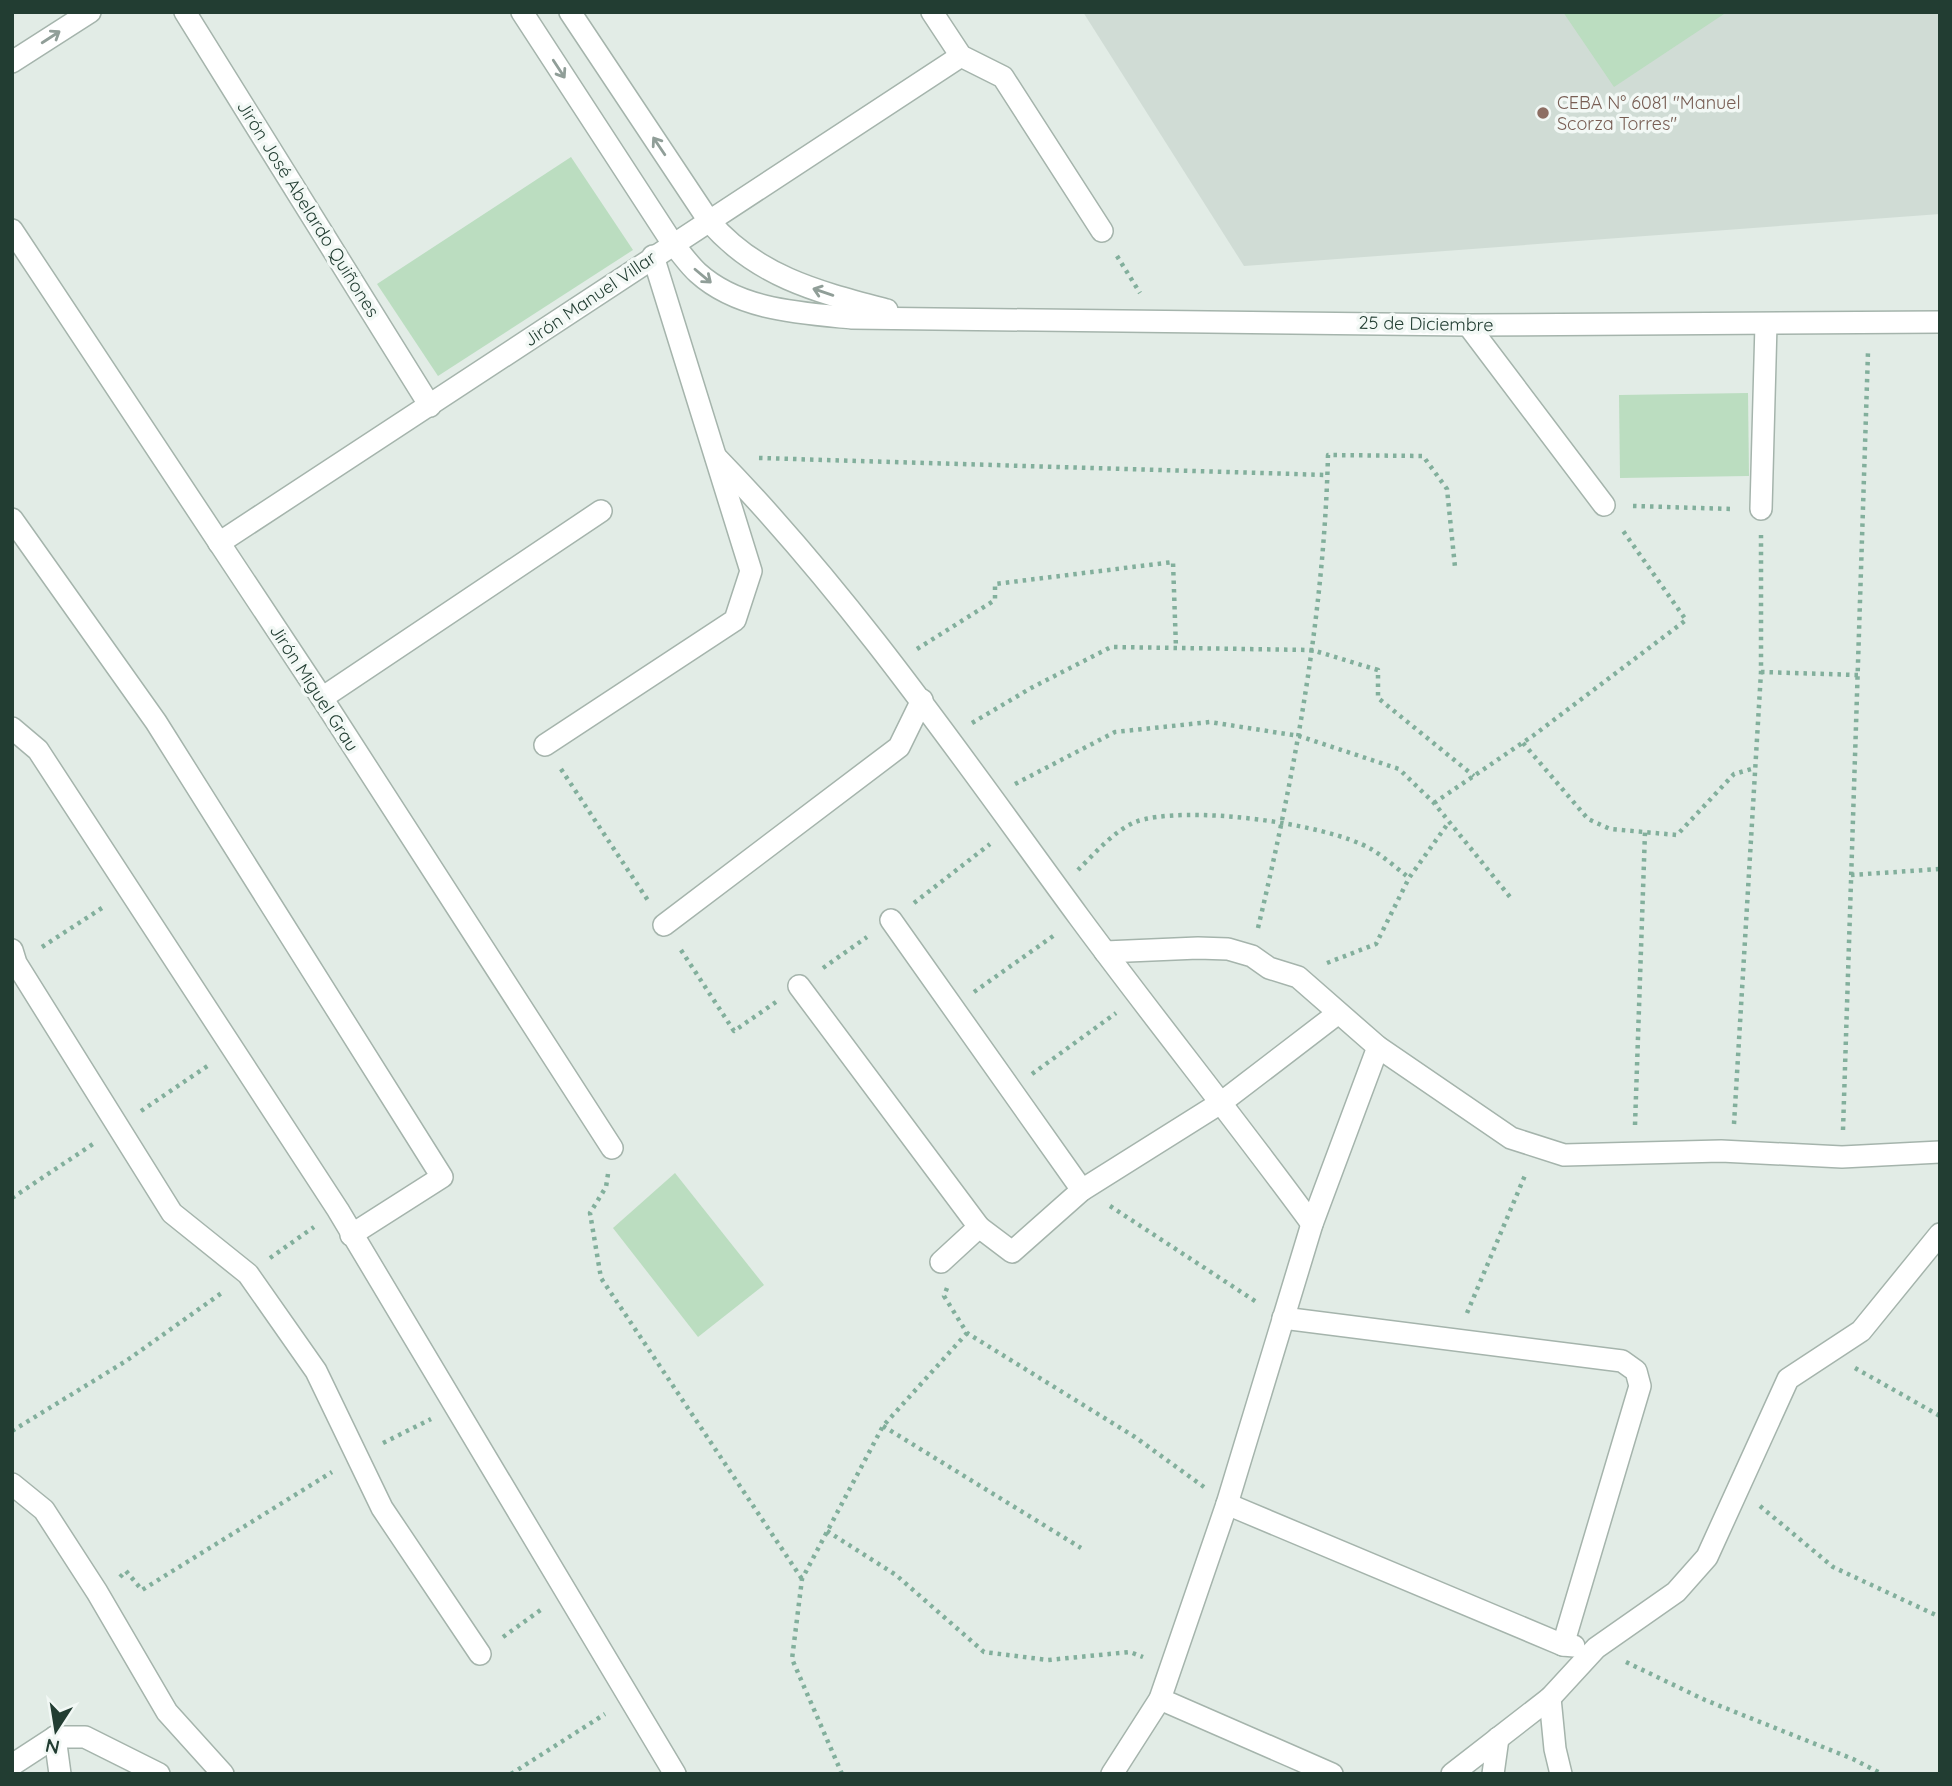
<svg xmlns="http://www.w3.org/2000/svg" width="1952" height="1786" font-family="Quicksand,sans-serif">
<rect width="100%" height="100%" fill="#e2ece6"/>
<path fill="#d0dcd5" d="M1083,12H1940V214L1244,266Z"/>
<g fill="#bbddc0">
<path d="M1563,12H1727L1614,87Z"/>
<path d="M571,157L633,250L438,376L377,284Z"/>
<path d="M1748,393L1749,476L1620,478L1619,395Z"/>
<path d="M675,1173L764,1285L698,1337L613,1228Z"/>
</g>
<g fill="none" stroke-linecap="round" stroke-linejoin="round">
<g stroke="#a5b4ac" stroke-width="24">
<g id="minor">
<path d="M185,12L430,406"/>
<path d="M522,12L673,244C681,253 689,265 698,273C739,310 800,313 852,318L1468,325L1940,322"/>
<path d="M570,12L709,221C757,277 818,292 887,310"/>
<path d="M932,12L961,56L1003,77L1102,231"/>
<path d="M12,62L90,12"/>
<path d="M12,230L322,698L612,1148"/>
<path d="M1468,325L1604,505"/>
<path d="M716,457C853,598 963,759 1079,917C1155,1020 1236,1120 1312,1224"/>
<path d="M1761,509L1766,324"/>
<path d="M12,519L156,722L442,1177L351,1235"/>
<path d="M219,543L961,56"/>
<path d="M322,698L601,511"/>
<path d="M12,728L38,750L338,1210L675,1774"/>
<path d="M545,745L735,620L751,571L653,256"/>
<path d="M891,920L1082,1190"/>
<path d="M664,925L899,747L922,700"/>
<path d="M12,950L16,963L172,1213L248,1274L316,1371L382,1508L480,1654"/>
<path d="M1105,952L1198,948L1228,949L1252,956L1269,968L1298,977L1378,1047L1511,1138L1564,1155L1721,1151L1842,1157L1940,1152"/>
<path d="M799,986L979,1227"/>
<path d="M941,1262L979,1227L1012,1252L1082,1190L1222,1102L1337,1014"/>
<path d="M1283,1318L1622,1361L1636,1371L1640,1386L1563,1645"/>
<path d="M12,1484L44,1510L97,1592L167,1712L223,1774"/>
<path d="M1227,1504L1563,1645L1574,1646"/>
<path d="M1550,1698L1555,1749L1561,1774"/>
<path d="M1160,1699L1332,1774"/>
<path d="M55,1737L60,1774"/>
<path d="M12,1765L55,1737H85L159,1774"/>
<path d="M1112,1774L1160,1699L1227,1504L1312,1224L1378,1047"/>
<path d="M1452,1774L1550,1698L1596,1648L1676,1592L1707,1557L1788,1379L1861,1331L1940,1234"/>
<path d="M1493,1774L1498,1738"/>
</g>
</g>
<g stroke="#82af9c" stroke-width="4.5" stroke-dasharray="3.5 5" stroke-linecap="butt">
<path d="M1117,256L1140,293"/>
<path d="M759,458L1327,475"/>
<path d="M1633,506L1733,509"/>
<path d="M917,649L995,600V584L1173,562L1176,648"/>
<path d="M1761,672L1858,675"/>
<path d="M972,723L1031,688L1111,647L1312,650L1378,670V698L1474,776"/>
<path d="M1523,743L1588,819L1610,829L1677,835L1734,774L1755,768"/>
<path d="M561,769L649,902"/>
<path d="M1015,784L1115,732L1210,722L1299,736L1399,769L1434,803L1510,897"/>
<path d="M1434,803L1534,735L1686,620L1621,528"/>
<path d="M1078,870C1094,854 1114,831 1135,822C1184,804 1326,823 1371,849C1384,857 1397,868 1409,878"/>
<path d="M1851,875L1940,869"/>
<path d="M914,903L990,844"/>
<path d="M1258,928C1295,772 1324,615 1328,455L1423,456L1447,489L1455,567"/>
<path d="M42,947L105,906"/>
<path d="M681,950L734,1031L776,1002"/>
<path d="M1327,963L1376,944L1409,878L1449,822"/>
<path d="M823,968L867,937"/>
<path d="M974,992L1056,934"/>
<path d="M1032,1074L1116,1013"/>
<path d="M141,1111L209,1065"/>
<path d="M1734,1124L1761,672V535"/>
<path d="M1635,1125L1645,832"/>
<path d="M1843,1130L1868,352"/>
<path d="M608,1174L606,1187L590,1213L601,1278L802,1579"/>
<path d="M12,1198L96,1142"/>
<path d="M1110,1206L1258,1303"/>
<path d="M270,1258L314,1227"/>
<path d="M947,1288L944,1296L967,1333L1135,1437L1204,1487"/>
<path d="M1467,1313L1526,1173"/>
<path d="M1855,1368L1940,1416"/>
<path d="M883,1426L1081,1548"/>
<path d="M12,1431L126,1361L223,1292"/>
<path d="M383,1443L431,1419"/>
<path d="M1760,1506L1833,1567L1940,1617"/>
<path d="M827,1531L896,1575L984,1652L1048,1660L1130,1652L1143,1657"/>
<path d="M120,1577L126,1571L142,1590L332,1472"/>
<path d="M503,1637L542,1609"/>
<path d="M1626,1662L1705,1700L1853,1759L1882,1774"/>
<path d="M511,1774L605,1714"/>
<path d="M842,1774L792,1659L802,1579L883,1426L967,1333"/>
</g>
<use href="#minor" stroke="#fff" stroke-width="21"/>
</g>
<defs><path id="oneway-shaft" d="M-6 0H5M1.5-3L5.5 0L1.5 3" fill="none" stroke-width="1.6" stroke-linecap="round" stroke-linejoin="round" transform="scale(1.75)"/></defs>
<g stroke="#909e98">
<use href="#oneway-shaft" transform="translate(51 37) rotate(-33)"/>
<use href="#oneway-shaft" transform="translate(559 69) rotate(57)"/>
<use href="#oneway-shaft" transform="translate(659 146) rotate(-124)"/>
<use href="#oneway-shaft" transform="translate(703 276) rotate(40)"/>
<use href="#oneway-shaft" transform="translate(823 292) rotate(-161)"/>
</g>
<circle fill="#8d6e63" stroke="#f2f8f5" stroke-width="2.5" cx="1543" cy="113" r="7"/>
<g text-anchor="middle" stroke-width="7" stroke-linejoin="round" paint-order="stroke">
<g font-size="18" fill="#785e54" stroke="#f2f8f5" text-anchor="start">
<text x="1557" y="109">CEBA N° 6081 "Manuel<tspan x="1557" dy="21">Scorza Torres"</tspan></text>
</g>
<g font-size="18" fill="#223d32" stroke="#f2f8f5">
<text transform="translate(308 209) rotate(58)" y="6">Jirón José Abelardo Quiñones</text>
<text transform="translate(590 299) rotate(-34)" y="6">Jirón Manuel Villar</text>
<text transform="translate(1426 324) rotate(1)" y="6">25 de Diciembre</text>
<text transform="translate(314 688) rotate(57)" y="6">Jirón Miguel Grau</text>
</g>
</g>
<rect width="1952" height="1786" fill="none" stroke="#223d32" stroke-width="28"/>
<g transform="translate(56 1730) rotate(192)" stroke="#f2f8f5" stroke-width="5" paint-order="stroke">
<path d="M0-5L12 26L0 18L-12 26Z" fill="#223d32"/>
<text y="-10" font-size="19" font-weight="bold" text-anchor="middle" fill="#223d32">N</text>
</g>
</svg>
